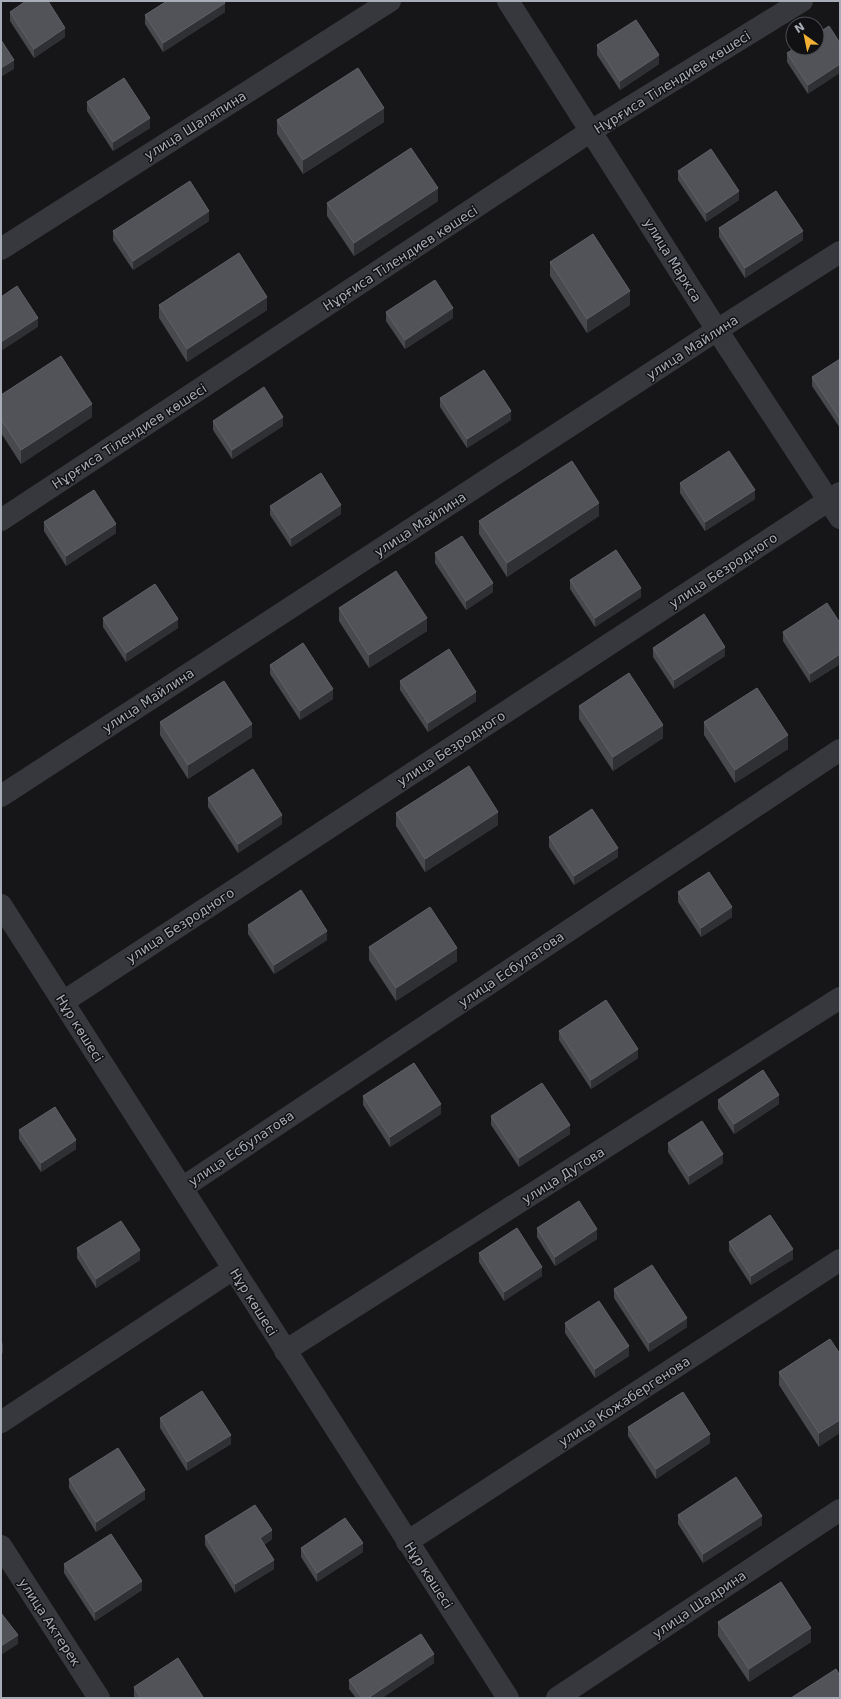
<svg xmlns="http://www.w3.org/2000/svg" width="841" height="1699" font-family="'DejaVu Sans',sans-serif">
<rect width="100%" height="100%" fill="#161618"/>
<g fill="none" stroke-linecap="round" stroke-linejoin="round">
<g stroke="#37383d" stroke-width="22">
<path d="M508,1L717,330L840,518"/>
<path d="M1,249L390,1"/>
<path d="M1,520L591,131L802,1"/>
<path d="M1,796L717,330L840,252"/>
<path d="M1,905L508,1698"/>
<path d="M63,1002L840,493"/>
<path d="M182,1188L840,750"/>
<path d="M285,1351L840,998"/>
<path d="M1,1422L233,1269"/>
<path d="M407,1542L840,1260"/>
<path d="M1,1546L99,1698"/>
<path d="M557,1698L840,1510"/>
</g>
</g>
<g fill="#47494d">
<path d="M10,12L65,37L34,58L10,21Z"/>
<path d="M225,12L163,52L145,24V15Z"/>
<path d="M597,45L659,64L620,90L597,55Z"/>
<path d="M817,48L808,94L787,62V53Z"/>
<path d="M87,102L150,128L113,151L87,111Z"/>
<path d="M277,120L384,122L303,174L277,134Z"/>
<path d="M678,171L739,200L706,222L678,180Z"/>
<path d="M438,201L354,256L327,216V203Z"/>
<path d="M209,221L133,270L113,240V231Z"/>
<path d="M719,228L803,240L745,278L719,237Z"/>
<path d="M550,262L630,305L587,333L550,276Z"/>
<path d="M159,305L267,310L187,362L159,318Z"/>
<path d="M386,312L453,318L405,349L386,321Z"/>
<path d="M840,359V428L812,386V377Z"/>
<path d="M1,395L92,417L21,464L1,433Z"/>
<path d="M440,398L511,420L467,448L440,407Z"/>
<path d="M213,421L283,426L232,459L213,430Z"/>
<path d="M680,483L755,499L705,531L680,493Z"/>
<path d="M270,506L341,514L291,547L270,515Z"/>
<path d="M599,516L507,577L479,534V521Z"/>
<path d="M44,522L116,533L66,566L44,531Z"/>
<path d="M435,553L493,592L466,610L435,563Z"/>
<path d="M570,580L641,597L595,627L570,589Z"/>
<path d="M339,608L427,631L369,668L339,621Z"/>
<path d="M103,618L178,628L126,662L103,627Z"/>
<path d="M840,623V664L810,683L783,641V632Z"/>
<path d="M653,648L725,656L674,689L653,657Z"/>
<path d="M270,665L333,699L300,720L270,674Z"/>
<path d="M400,681L476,701L428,732L400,690Z"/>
<path d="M579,706L663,738L613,771L579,719Z"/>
<path d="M160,722L252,737L188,779L160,735Z"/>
<path d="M704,722L788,749L735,783L704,735Z"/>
<path d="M208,798L282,824L238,853L208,807Z"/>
<path d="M396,813L498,825L425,872L396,826Z"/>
<path d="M549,837L618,857L574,885L549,847Z"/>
<path d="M678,892L732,917L701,937L678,902Z"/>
<path d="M248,925L327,940L274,974L248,934Z"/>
<path d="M369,947L457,961L396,1001L369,960Z"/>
<path d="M559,1031L638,1058L591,1089L559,1040Z"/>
<path d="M363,1096L441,1114L390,1147L363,1105Z"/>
<path d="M718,1100L779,1104L734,1134L718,1109Z"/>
<path d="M491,1116L570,1134L519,1167L491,1125Z"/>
<path d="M19,1130L76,1149L41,1172L19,1139Z"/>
<path d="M668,1143L723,1163L689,1185L668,1152Z"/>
<path d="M537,1228L597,1239L555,1266L537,1237Z"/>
<path d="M729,1242L793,1259L751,1285L729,1251Z"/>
<path d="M77,1248L140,1260L96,1288L77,1258Z"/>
<path d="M479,1253L542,1276L504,1301L479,1262Z"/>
<path d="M614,1289L687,1327L649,1352L614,1298Z"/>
<path d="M565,1323L629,1356L595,1378L565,1333Z"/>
<path d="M830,1339L819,1447L779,1385V1372Z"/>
<path d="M160,1418L231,1444L187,1471L160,1428Z"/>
<path d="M628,1427L710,1443L656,1479L628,1436Z"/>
<path d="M69,1479L145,1499L96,1532L69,1488Z"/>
<path d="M678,1515L762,1525L703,1563L678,1524Z"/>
<path d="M205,1536L272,1539L264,1545L274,1569L235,1593L205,1545Z"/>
<path d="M301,1548L363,1552L317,1582L301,1557Z"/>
<path d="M64,1564L142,1590L95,1621L64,1573Z"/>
<path d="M718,1622L811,1642L749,1682L718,1636Z"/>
<path d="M434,1663L382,1698H356L349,1689V1680Z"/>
<path d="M134,1687L203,1698H135L134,1696Z"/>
</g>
<g fill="#2f3033">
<path d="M225,3V12L163,52V43Z"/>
<path d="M65,28V37L34,58V49Z"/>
<path d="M659,55V64L620,90V81Z"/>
<path d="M14,60V69L1,77V68Z"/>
<path d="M840,64V73L808,94V85Z"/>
<path d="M384,108V122L303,174V160Z"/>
<path d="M150,118V128L113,151V142Z"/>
<path d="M438,188V201L354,256V243Z"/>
<path d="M739,191V200L706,222V213Z"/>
<path d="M209,211V221L133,270V261Z"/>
<path d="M803,231V240L745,278V268Z"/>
<path d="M630,291V305L587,333V319Z"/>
<path d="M267,297V310L187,362V349Z"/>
<path d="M453,308V318L405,349V340Z"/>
<path d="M38,318V327L1,351V342Z"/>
<path d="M92,404V417L21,464V450Z"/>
<path d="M511,411V420L467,448V439Z"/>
<path d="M283,417V426L232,459V450Z"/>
<path d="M755,490V499L705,531V522Z"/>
<path d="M599,503V516L507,577V563Z"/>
<path d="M341,505V514L291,547V538Z"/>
<path d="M116,524V533L66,566V556Z"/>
<path d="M493,583V592L466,610V601Z"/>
<path d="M641,588V597L595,627V618Z"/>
<path d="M427,618V631L369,668V655Z"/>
<path d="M178,619V628L126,662V653Z"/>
<path d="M725,647V656L674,689V680Z"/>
<path d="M840,654V664L810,683V674Z"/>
<path d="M333,689V699L300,720V711Z"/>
<path d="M476,692V701L428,732V723Z"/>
<path d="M252,724V737L188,779V765Z"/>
<path d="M663,725V738L613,771V757Z"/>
<path d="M788,735V749L735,783V770Z"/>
<path d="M498,812V825L425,872V859Z"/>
<path d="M282,815V824L238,853V844Z"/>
<path d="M618,848V857L574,885V876Z"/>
<path d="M732,907V917L701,937V928Z"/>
<path d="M327,931V940L274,974V965Z"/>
<path d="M457,948V961L396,1001V988Z"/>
<path d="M638,1049V1058L591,1089V1080Z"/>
<path d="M779,1095V1104L734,1134V1124Z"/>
<path d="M441,1104V1114L390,1147V1137Z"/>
<path d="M570,1125V1134L519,1167V1158Z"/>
<path d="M76,1140V1149L41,1172V1163Z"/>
<path d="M723,1154V1163L689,1185V1176Z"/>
<path d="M597,1229V1239L555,1266V1257Z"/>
<path d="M793,1249V1259L751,1285V1276Z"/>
<path d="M140,1250V1260L96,1288V1279Z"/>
<path d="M542,1267V1276L504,1301V1292Z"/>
<path d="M687,1318V1327L649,1352V1343Z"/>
<path d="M3,1343V1353L1,1354V1344Z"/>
<path d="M629,1346V1356L595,1378V1369Z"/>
<path d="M840,1420V1433L819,1447V1433Z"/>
<path d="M710,1434V1443L656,1479V1469Z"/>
<path d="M231,1435V1444L187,1471V1462Z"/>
<path d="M145,1490V1499L96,1532V1522Z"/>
<path d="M762,1516V1525L703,1563V1554Z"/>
<path d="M272,1530V1539L260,1547V1538Z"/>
<path d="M363,1543V1552L317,1582V1573Z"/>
<path d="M274,1560V1569L235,1593V1584Z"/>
<path d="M142,1581V1590L95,1621V1612Z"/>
<path d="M811,1628V1642L749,1682V1669Z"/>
<path d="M18,1635V1644L1,1655V1646Z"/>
<path d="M434,1654V1663L382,1698H368Z"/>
</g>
<g fill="#525359" stroke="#5f6168">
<path d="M26,1H48L65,28L34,49L10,12Z"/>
<path d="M167,1H224L225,3L163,43L145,15Z"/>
<path d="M636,20L659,55L620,81L597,45Z"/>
<path d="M829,26L840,43V64L808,85L787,53L795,48H817V34Z"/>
<path d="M1,40L14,60L1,68Z"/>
<path d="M358,68L384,108L303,160L277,120Z"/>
<path d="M124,78L150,118L113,142L87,102Z"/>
<path d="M411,148L438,188L354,243L327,203Z"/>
<path d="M711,149L739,191L706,213L678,171Z"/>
<path d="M190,181L209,211L133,261L113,231Z"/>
<path d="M776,191L803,231L745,268L719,228Z"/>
<path d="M593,234L630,291L587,319L550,262Z"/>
<path d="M239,253L267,297L187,349L159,305Z"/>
<path d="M435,280L453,308L405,340L386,312Z"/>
<path d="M17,286L38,318L1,342V297Z"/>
<path d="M61,356L92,404L21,450L1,419V395Z"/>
<path d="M840,359V419L812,377Z"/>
<path d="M484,370L511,411L467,439L440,398Z"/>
<path d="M264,387L283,417L232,450L213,421Z"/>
<path d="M729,451L755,490L705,522L680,483Z"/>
<path d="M572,461L599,503L507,563L479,521Z"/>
<path d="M321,473L341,505L291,538L270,506Z"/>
<path d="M94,490L116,524L66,556L44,522Z"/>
<path d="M462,536L493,583L466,601L435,553Z"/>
<path d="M616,550L641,588L595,618L570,580Z"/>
<path d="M396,571L427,618L369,655L339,608Z"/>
<path d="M155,584L178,619L126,653L103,618Z"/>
<path d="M827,603L840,623V654L810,674L783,632Z"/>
<path d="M704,614L725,647L674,680L653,648Z"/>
<path d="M303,643L333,689L300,711L270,665Z"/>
<path d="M449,649L476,692L428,723L400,681Z"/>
<path d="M629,673L663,725L613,757L579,706Z"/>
<path d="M224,681L252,724L188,765L160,722Z"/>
<path d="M757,688L788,735L735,770L704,722Z"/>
<path d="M469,766L498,812L425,859L396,813Z"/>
<path d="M253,769L282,815L238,844L208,798Z"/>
<path d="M592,809L618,848L574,876L549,837Z"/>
<path d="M709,872L732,907L701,928L678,892Z"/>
<path d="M301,890L327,931L274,965L248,925Z"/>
<path d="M430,907L457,948L396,988L369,947Z"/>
<path d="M606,1000L638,1049L591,1080L559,1031Z"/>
<path d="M414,1063L441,1104L390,1137L363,1096Z"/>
<path d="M763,1070L779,1095L734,1124L718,1100Z"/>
<path d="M542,1083L570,1125L519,1158L491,1116Z"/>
<path d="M55,1107L76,1140L41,1163L19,1130Z"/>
<path d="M702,1121L723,1154L689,1176L668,1143Z"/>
<path d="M579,1201L597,1229L555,1257L537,1228Z"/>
<path d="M770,1215L793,1249L751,1276L729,1242Z"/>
<path d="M121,1221L140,1250L96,1279L77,1248Z"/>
<path d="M517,1228L542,1267L504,1292L479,1253Z"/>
<path d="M652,1265L687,1318L649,1343L614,1289Z"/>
<path d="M599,1301L629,1346L595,1369L565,1323Z"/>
<path d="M830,1339L840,1354V1420L819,1433L779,1372Z"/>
<path d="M202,1391L231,1435L187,1462L160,1418Z"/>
<path d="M683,1392L710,1434L656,1469L628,1427Z"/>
<path d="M118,1448L145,1490L96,1522L69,1479Z"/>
<path d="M736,1477L762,1516L703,1554L678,1515Z"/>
<path d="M255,1505L272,1530L260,1538L274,1560L235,1584L205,1536Z"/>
<path d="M345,1518L363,1543L317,1573L301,1548Z"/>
<path d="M111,1534L142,1581L95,1612L64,1564Z"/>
<path d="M781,1582L811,1628L749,1669L718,1622Z"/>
<path d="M1,1613L18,1635L1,1646Z"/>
<path d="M421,1634L434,1654L368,1698H362L349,1680Z"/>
<path d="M178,1658L203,1697L202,1698H141L134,1687Z"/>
<path d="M836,1669L840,1676V1698H791Z"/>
</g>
<g text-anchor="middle" stroke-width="3" stroke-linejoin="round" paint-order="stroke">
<g font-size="13" fill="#a8adb8" stroke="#111113">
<text transform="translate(672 82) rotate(-32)" y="5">Нұрғиса Тілендиев көшесі</text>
<text transform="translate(195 125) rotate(-32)" y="5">улица Шаляпина</text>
<text transform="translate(400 258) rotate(-33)" y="5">Нұрғиса Тілендиев көшесі</text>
<text transform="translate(673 260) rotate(58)" y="5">улица Маркса</text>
<text transform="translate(692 347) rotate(-33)" y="5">улица Майлина</text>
<text transform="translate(129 436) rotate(-33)" y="5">Нұрғиса Тілендиев көшесі</text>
<text transform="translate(420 524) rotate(-33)" y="5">улица Майлина</text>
<text transform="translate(723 570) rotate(-33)" y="5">улица Безродного</text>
<text transform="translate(148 700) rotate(-33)" y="5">улица Майлина</text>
<text transform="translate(451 748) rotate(-33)" y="5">улица Безродного</text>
<text transform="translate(180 925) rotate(-33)" y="5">улица Безродного</text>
<text transform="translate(511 969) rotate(-34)" y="5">улица Есбулатова</text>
<text transform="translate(80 1028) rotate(58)" y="5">Нұр көшесі</text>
<text transform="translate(241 1148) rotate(-34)" y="5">улица Есбулатова</text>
<text transform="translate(563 1175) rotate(-32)" y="5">улица Дутова</text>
<text transform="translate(254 1302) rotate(58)" y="5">Нұр көшесі</text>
<text transform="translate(624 1401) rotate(-33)" y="5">улица Кожабергенова</text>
<text transform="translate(429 1575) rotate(57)" y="5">Нұр көшесі</text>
<text transform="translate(699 1604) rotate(-34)" y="5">улица Шадрина</text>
<text transform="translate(50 1622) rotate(57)" y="5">улица Актерек</text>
</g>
</g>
<rect width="841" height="1699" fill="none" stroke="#a8adb8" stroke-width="4"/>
<g transform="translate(805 36) rotate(327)"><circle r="19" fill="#111113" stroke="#4d4f55"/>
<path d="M0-3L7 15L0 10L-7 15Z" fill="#f2b134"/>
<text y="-6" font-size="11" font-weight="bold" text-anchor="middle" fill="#a8adb8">N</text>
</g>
</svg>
